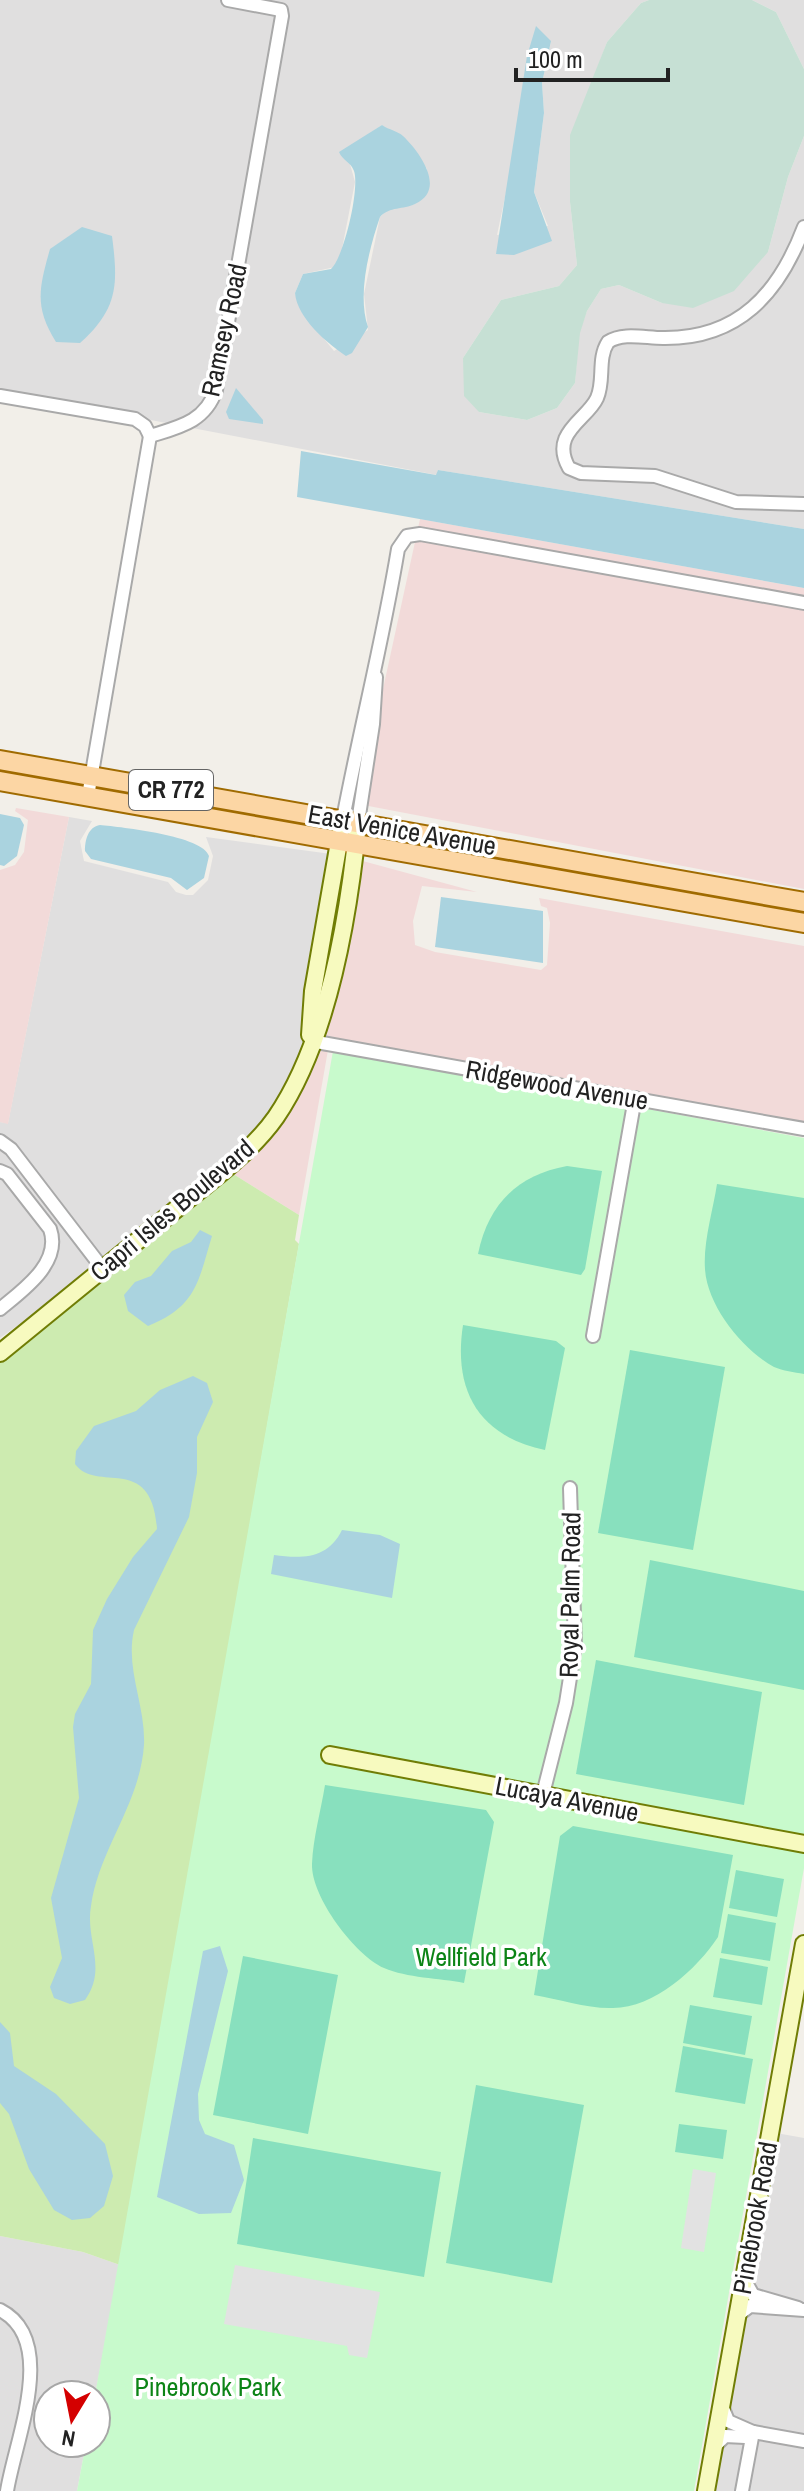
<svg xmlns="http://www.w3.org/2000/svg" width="804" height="2491" font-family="'Archivo Narrow',sans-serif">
<rect width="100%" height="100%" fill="#f2efe9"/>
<g fill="#e0dfdf" fill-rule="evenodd">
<path d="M0,0H649L641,3L607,42L594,77L570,202L577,265L559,286L501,300L463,358L479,412L527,420L557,408L575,383L579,333L587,311L601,289L619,285L662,303L768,252L788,177L804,136V529L438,470L437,475L0,391ZM551,41L542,83L544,113L534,192L548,226L497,235L511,169ZM382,125L416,154L427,169L415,204L387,210L380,217L364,294L368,330L334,351L303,313L295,293L303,274L335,267L341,254L355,182L350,164L370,133Z"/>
<path d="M752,0H804V69L776,12Z"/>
<path d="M69,817L92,821L80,841L84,861L168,882L176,892L186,895H193L208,880L213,856L206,837L331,854L305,1044L275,1108L245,1143L82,1279L0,1338V1122L8,1123Z"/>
<path d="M776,2133L804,2138V2491H712Z"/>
<path d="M0,2236L83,2252L120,2265L95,2395H48V2443H86L77,2491H0Z"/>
</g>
<g fill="#f2dad9">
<path d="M420,519L804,588V889L358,804Z"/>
<path d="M16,808L69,817L8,1124L0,1122V870L15,865L24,852L28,820L15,811Z"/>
<path d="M359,860L477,892L422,886L413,921L415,945L435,952L541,970L547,965L550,923L547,908L541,906L539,898L804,946V1128L328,1050L299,1215L230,1172L295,1096Z"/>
</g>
<path fill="#cdebb0" d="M230,1172L299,1215L295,1240L299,1244L120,2265L83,2252L0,2236V1360Z"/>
<path fill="#c6e0d4" d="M649,0H752L776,12L804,69V136L788,177L768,252L734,291L693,308L662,303L619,285L601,289L587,311L580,333L575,383L557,408L527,420L479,412L464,396L463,358L501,300L559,286L577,265L570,202V135L607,42L641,3Z"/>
<path fill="#c8facc" d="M333,1051L804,1138V1868L694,2491H77L86,2443H96L95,2395Z"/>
<g fill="#88e0be">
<path d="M567,1166L602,1171L585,1269L581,1275L478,1254C488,1205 517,1175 567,1166Z"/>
<path d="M717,1184L804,1198V1374C794,1372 783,1371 774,1367C743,1350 707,1306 705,1269C703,1243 713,1210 717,1184Z"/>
<path d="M463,1325L556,1341L565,1348L545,1450C478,1436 453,1390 463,1325Z"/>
<path d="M630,1350L725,1367L693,1550L598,1533Z"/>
<path d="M650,1560L804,1591V1690L634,1657Z"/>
<path d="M596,1660L762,1692L744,1805L576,1774Z"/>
<path d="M325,1785L486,1810L494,1822L464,1983C439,1978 407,1978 384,1968C355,1955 311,1897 312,1864C313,1838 321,1810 325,1785Z"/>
<path d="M573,1826L733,1855L718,1937C697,1969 654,2008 613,2008C588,2009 559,1999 534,1995L560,1836Z"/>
<path d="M736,1870L784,1879L777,1917L729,1908Z"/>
<path d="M728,1914L776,1923L770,1961L721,1953Z"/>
<path d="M243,1956L338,1975L308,2134L213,2115Z"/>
<path d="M720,1958L768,1967L762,2005L713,1997Z"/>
<path d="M690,2005L752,2016L745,2055L683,2043Z"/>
<path d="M683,2046L753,2059L745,2104L675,2092Z"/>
<path d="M476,2085L584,2105L552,2283L446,2263Z"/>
<path d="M679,2124L727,2130L723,2159L675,2152Z"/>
<path d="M253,2138L441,2172L424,2277L237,2244Z"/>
</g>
<g fill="#e2e2e2">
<path d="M693,2169L716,2173L704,2252L681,2248Z"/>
<path d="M235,2265L380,2292L367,2358L349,2355L347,2346L224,2324Z"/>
</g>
<g fill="#aad3df">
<path d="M536,26L551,41L542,83L544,113L534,192L552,241L514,255L496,254L527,56Z"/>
<path d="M382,125C389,130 398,131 403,136C420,152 447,190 415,204C403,210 390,206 380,217C369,249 357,295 368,327L352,353L346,356C328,344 297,318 295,293L303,274L331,269C344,257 360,188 354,171C351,162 342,160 339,152Z"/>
<path d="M82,227L112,236C118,283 119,308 80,343L56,342C34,307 39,288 50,249Z"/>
<path d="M236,388L263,420V424L229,419L226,412Z"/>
<path d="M301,451L436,475L438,470L804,529V588L297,497Z"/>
<path d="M0,814L20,818L24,825L17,856L4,866L0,865Z"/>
<path d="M100,825C121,827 204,836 209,856L204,878L187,890L171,878L91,859L85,851C85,840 88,827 100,825Z"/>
<path d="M441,897L543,911V963L435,947Z"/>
<path d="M200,1230L212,1236C198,1282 197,1306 148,1326L128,1311L124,1295L135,1282L151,1276L172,1251L191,1242Z"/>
<path d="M193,1376L207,1383L213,1402L197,1437V1473L189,1517L134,1630C125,1669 146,1706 144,1745C140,1804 99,1849 91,1906C85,1940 108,1968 85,2000L70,2004L54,1998L50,1987L62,1958L51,1898L79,1798L73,1727L75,1714L91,1684L93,1630L107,1599L133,1557L157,1529C152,1452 97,1494 75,1464L76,1451L94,1426L136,1411L160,1390Z"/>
<path d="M342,1530L380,1535L400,1544L392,1598L271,1574L274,1555C302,1559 328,1559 342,1530Z"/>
<path d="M220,1946L228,1971L198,2094L199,2120L205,2134L234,2145L244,2180L231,2213L199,2214L157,2197L203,1951Z"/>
<path d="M0,2022L10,2033L14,2066L56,2094L105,2144L113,2176L104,2206L90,2218L72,2220L54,2210L29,2169L9,2114L0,2103Z"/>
</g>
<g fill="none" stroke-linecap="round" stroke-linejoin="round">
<g stroke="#a9a9a9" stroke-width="16">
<g id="street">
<path d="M804,227C779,293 739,339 663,338C645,338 623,332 608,342C597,359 605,380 597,398C587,420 549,433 569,468L581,473L655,476L736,502L804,504"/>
<path d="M0,396L135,419L145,426L150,436"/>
<path d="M150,436C179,427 205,422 216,390L282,16L281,10L228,0"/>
<path d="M88,796L150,436"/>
<path d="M343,819C360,729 383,640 398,549L407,536L420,534L804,603"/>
<path d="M358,822L373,724L376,677"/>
<path d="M311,1041L804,1129"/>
<path d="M0,1141L11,1149L103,1269"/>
<path d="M0,1171L7,1174L50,1229C62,1263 23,1290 0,1309"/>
<path d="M593,1336L635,1098"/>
<path d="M543,1794L566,1703L575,1646L570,1488"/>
<path d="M744,2279L753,2295L798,2308"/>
<path d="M0,2310C59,2340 15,2440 7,2491"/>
<path d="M738,2315L750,2306L804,2310"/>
<path d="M722,2406L728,2421L753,2432L804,2441"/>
<path d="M714,2447L725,2436L745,2437L753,2432"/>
<path d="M742,2491L753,2432"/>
</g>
</g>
<g stroke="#707d05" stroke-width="20">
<g id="secondary">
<path d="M310,1035L313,991L343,819"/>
<path d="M0,1353C58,1305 116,1258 174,1211C209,1182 250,1154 276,1117C329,1039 349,914 358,822"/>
<path d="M330,1755L804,1844"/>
<path d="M706,2491L804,1944"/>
</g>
</g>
<g stroke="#a06b00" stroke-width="22">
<g id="primary">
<path d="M0,760L804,902"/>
<path d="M0,781L804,923"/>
</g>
</g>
<use href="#street" stroke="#fff" stroke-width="12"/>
<use href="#secondary" stroke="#f7fabf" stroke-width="16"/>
<use href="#primary" stroke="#fcd6a4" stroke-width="18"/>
</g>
<g text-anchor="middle" stroke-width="7" stroke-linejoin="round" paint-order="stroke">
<rect fill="#fff" stroke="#646464" stroke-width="2" x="129" y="770" width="84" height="40" rx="6"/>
<g font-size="24" font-weight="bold" fill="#222">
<text x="171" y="798">CR 772</text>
</g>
<g font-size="26" fill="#222" stroke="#fff">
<text transform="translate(224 330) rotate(-78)" y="9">Ramsey Road</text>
<text transform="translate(402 830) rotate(10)" y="9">East Venice Avenue</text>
<text transform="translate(557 1085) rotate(10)" y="9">Ridgewood Avenue</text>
<text transform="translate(172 1210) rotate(-40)" y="9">Capri Isles Boulevard</text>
<text transform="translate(570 1595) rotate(-89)" y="9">Royal Palm Road</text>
<text transform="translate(567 1799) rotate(11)" y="9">Lucaya Avenue</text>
<text transform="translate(755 2218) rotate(-80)" y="9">Pinebrook Road</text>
</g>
<g font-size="26" fill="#0c8416" stroke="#fff">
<text x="481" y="1966">Wellfield Park</text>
<text x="208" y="2396">Pinebrook Park</text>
</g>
</g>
<g transform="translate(72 2419) rotate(190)"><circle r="38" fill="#ffffff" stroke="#a7a7a7" stroke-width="2"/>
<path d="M0-6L14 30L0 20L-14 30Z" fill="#d40000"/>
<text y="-12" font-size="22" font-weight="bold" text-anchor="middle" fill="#222222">N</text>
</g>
<path d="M516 68v12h152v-12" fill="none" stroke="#222222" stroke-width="4"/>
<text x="528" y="68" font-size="24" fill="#222222" stroke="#ffffff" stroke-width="6" paint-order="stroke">100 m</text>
</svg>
